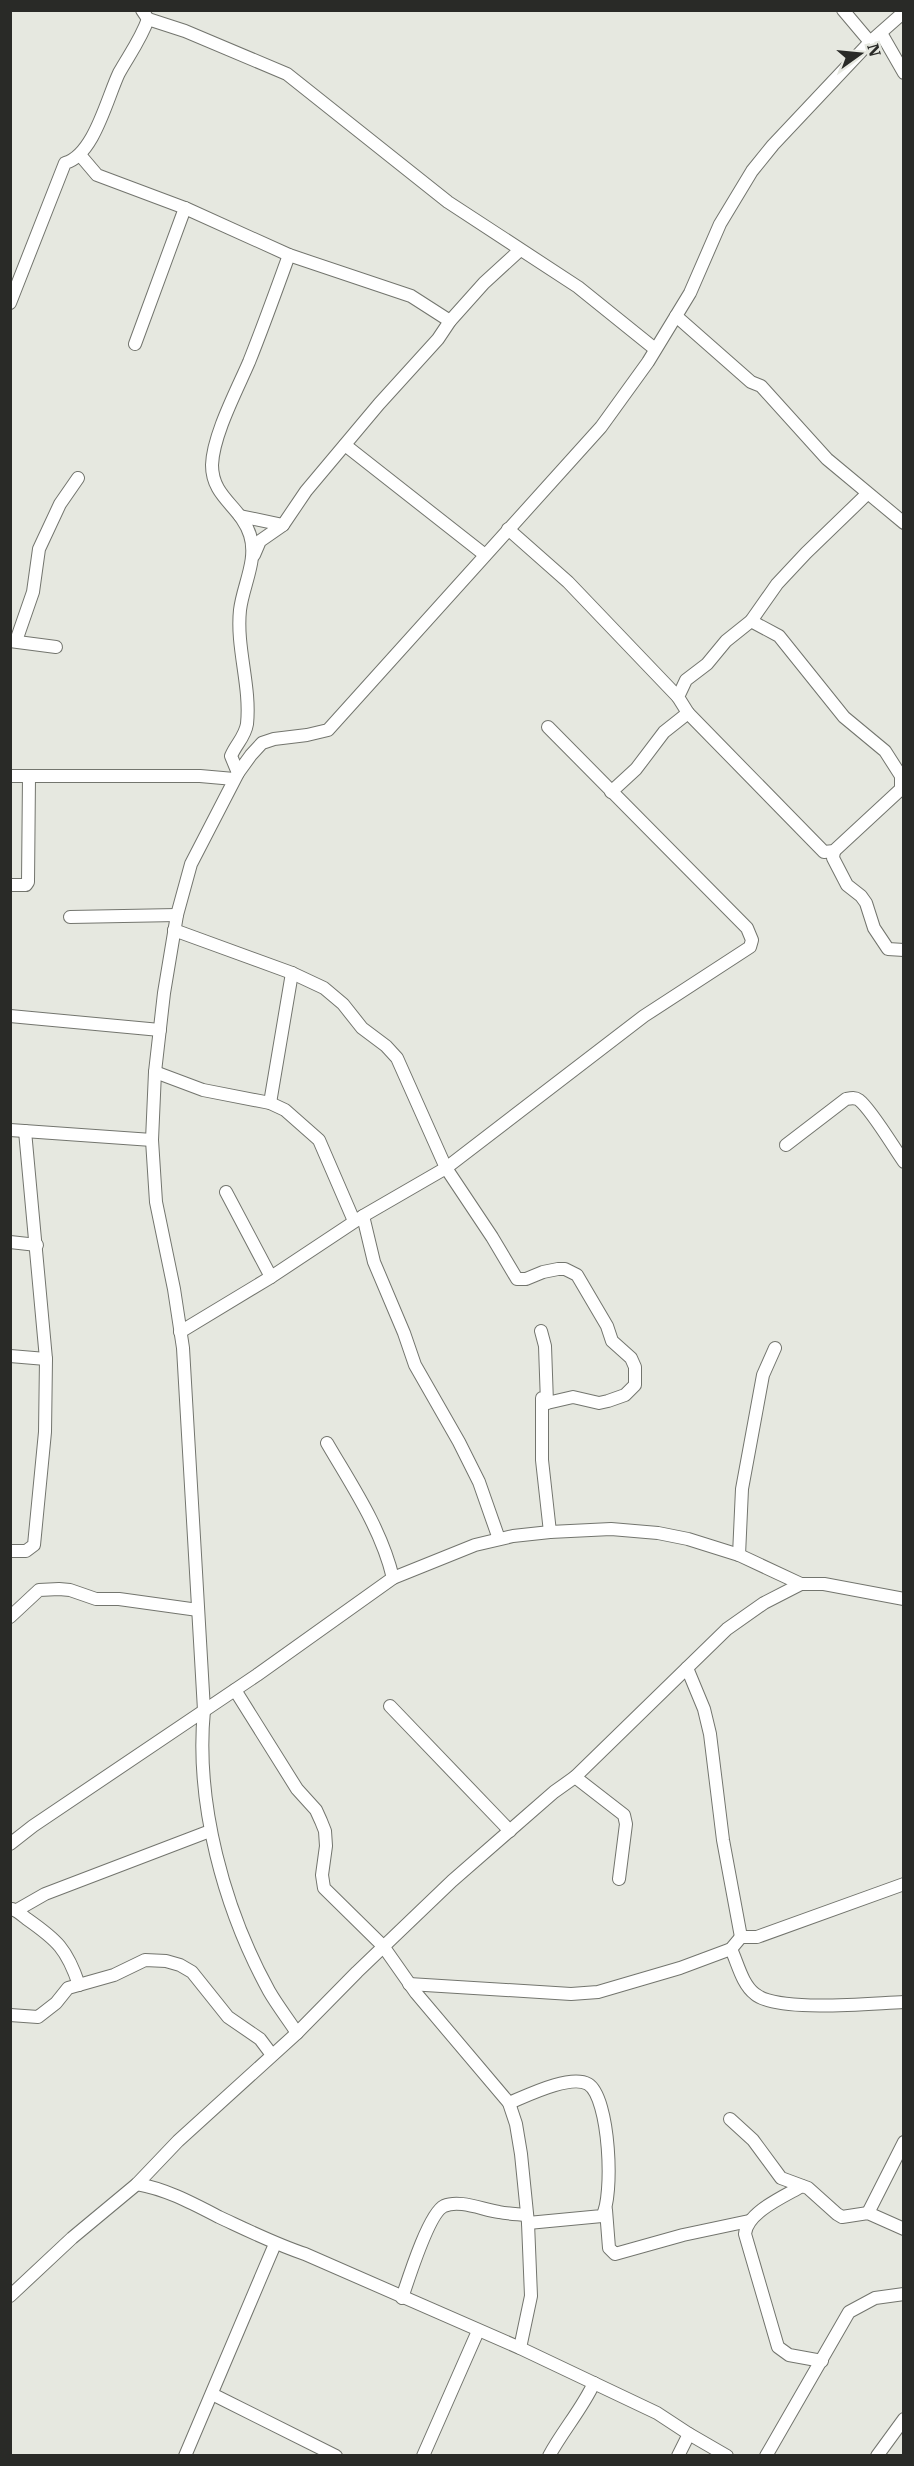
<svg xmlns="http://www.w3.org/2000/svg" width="914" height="2466" font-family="'IBM Plex Serif',serif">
<rect width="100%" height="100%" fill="#e6e8e0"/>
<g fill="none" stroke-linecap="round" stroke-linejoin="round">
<g stroke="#73756e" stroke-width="14">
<g id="minor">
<path d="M142,10L148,19L185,31L287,74L448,202L578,287L655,349"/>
<path d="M843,10L870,42"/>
<path d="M881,33L904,73"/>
<path d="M80,155L97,175L185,208L289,255L411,296L450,321"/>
<path d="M10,303L65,163C94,155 107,98 119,73C129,55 141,39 148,19"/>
<path d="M676,316L751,382L761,386L827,459L904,523"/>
<path d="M135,344L185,208"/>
<path d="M345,445L485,555"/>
<path d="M240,516L283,525"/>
<path d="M508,529L568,582L678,697"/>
<path d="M254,555L260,541L283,525L306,491L379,404L438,339L450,321L484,283L520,250"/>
<path d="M10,641L56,647"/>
<path d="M16,641L33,592L39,549L60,504L78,478"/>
<path d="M688,713L824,852L834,851L901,789V776L885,751L844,717L779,636L751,621"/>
<path d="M238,773L231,756C236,744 245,737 247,724C251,686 236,648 240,610C243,585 258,560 250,535C241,506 212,498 212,465C213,435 237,390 249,362C263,327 276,291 289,255"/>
<path d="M10,776H200L234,779"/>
<path d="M611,792L636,769L664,732L688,713L678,697L686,680L707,664L726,641L751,621L777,584L806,553L867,494"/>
<path d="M834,851L833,858L847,885L861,896L866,903L874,928L888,949L904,950"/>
<path d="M10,885H26L28,882L29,777"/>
<path d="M70,917L177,915"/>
<path d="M174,930L292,973L324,988L343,1004L362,1028L386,1046L397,1058L446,1168L492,1237L517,1279H526L543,1272L558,1269H565L577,1275L607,1326L612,1341L631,1358L635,1367V1385L625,1395L608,1401L599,1403L573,1397L547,1403"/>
<path d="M10,1016L160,1030"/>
<path d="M155,1072L203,1090L270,1103L285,1110L319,1140L354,1221"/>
<path d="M270,1103L292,973"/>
<path d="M10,1130L152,1140"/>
<path d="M786,1145L846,1099C851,1098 855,1097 859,1100C871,1109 894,1148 904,1162"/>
<path d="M226,1192L271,1277"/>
<path d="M363,1216L374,1262L404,1333L415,1365L459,1442L479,1482L499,1539"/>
<path d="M10,1242L37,1245"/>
<path d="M541,1331L545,1346L547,1403L542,1398V1460L550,1532"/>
<path d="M180,1332L271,1277L363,1216L446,1168L644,1016L750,947L752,940L747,928L548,727"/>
<path d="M10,1356L46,1359"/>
<path d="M327,1443C352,1486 381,1528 393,1578"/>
<path d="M10,1551H26L34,1545L45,1432L46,1359L25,1131"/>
<path d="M739,1555L742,1489L763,1375L775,1348"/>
<path d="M10,1617L39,1590L59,1589L70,1590L96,1599H119L198,1610"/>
<path d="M687,1668L704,1709L710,1734L723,1840L741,1937"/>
<path d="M235,1690L297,1789L316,1810L321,1821L325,1831L326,1846L322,1875L324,1888L383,1946L416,1993L509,2103L516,2124L521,2154L528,2223L531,2296L520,2348"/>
<path d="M390,1706L510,1831"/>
<path d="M575,1777L624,1815L626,1824L619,1879"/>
<path d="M10,1844L33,1826L257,1675L393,1578L475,1545L513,1536L550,1532L611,1529L658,1533L688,1539L739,1555L801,1584H824L904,1599"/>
<path d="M12,1909C18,1911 22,1915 27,1919C57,1940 67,1949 79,1985"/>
<path d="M17,1910L45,1894L210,1831"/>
<path d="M731,1949C738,1964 742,1984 755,1994C778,2013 872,2003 904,2002"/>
<path d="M409,1984L571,1994L598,1992L680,1968L731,1949L741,1937H757L904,1884"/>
<path d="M10,2015L38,2017L56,2003L68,1988L114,1975L145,1960L166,1961L180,1965L192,1972L228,2017L260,2039L272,2055"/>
<path d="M297,2033C288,2019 277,2005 269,1991C224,1909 195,1803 204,1710L183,1348L174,1289L156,1202L152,1140L155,1072L164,993L177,915L191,864L238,773L251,755L262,743L274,739L307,735L328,730L601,427L648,362L690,293L720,224L752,171L773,145L870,42L904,12"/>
<path d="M509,2103C526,2096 570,2074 588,2084C610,2097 614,2198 602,2216L528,2223"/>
<path d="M730,2119L753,2140L781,2178L808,2188L837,2214L842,2217L868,2213L904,2229"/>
<path d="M137,2184C166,2189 192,2203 219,2217C247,2230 275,2244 305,2254L520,2348L657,2413L689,2434L727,2456"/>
<path d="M802,2186C785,2196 747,2212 745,2234L778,2347L789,2355L822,2361"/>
<path d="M606,2210L609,2248L615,2254L683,2235L749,2221"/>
<path d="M868,2213L904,2142"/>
<path d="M10,2296L72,2238L137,2184L178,2141L297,2033L357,1972L452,1881L554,1792L575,1777L727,1629L764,1603L801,1584"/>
<path d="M402,2298C408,2280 429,2213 444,2206C460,2199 483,2210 499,2212C508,2214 518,2214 527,2215"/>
<path d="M212,2394L336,2456"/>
<path d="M185,2456L275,2244"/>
<path d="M423,2456L478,2331"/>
<path d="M549,2456C563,2430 582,2409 594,2383"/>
<path d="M678,2456L689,2434"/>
<path d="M766,2456L849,2312L875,2298L904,2294"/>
<path d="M877,2456L904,2419"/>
</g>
</g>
<use href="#minor" stroke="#fff" stroke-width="12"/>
</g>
<rect width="914" height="2466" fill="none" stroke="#292a27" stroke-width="24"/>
<g transform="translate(860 54) rotate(75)" stroke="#e6e8e0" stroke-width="4.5" paint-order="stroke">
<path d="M0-4.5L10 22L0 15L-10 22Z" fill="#292a27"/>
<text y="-9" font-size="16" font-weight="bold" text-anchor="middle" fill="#292a27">N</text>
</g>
</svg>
